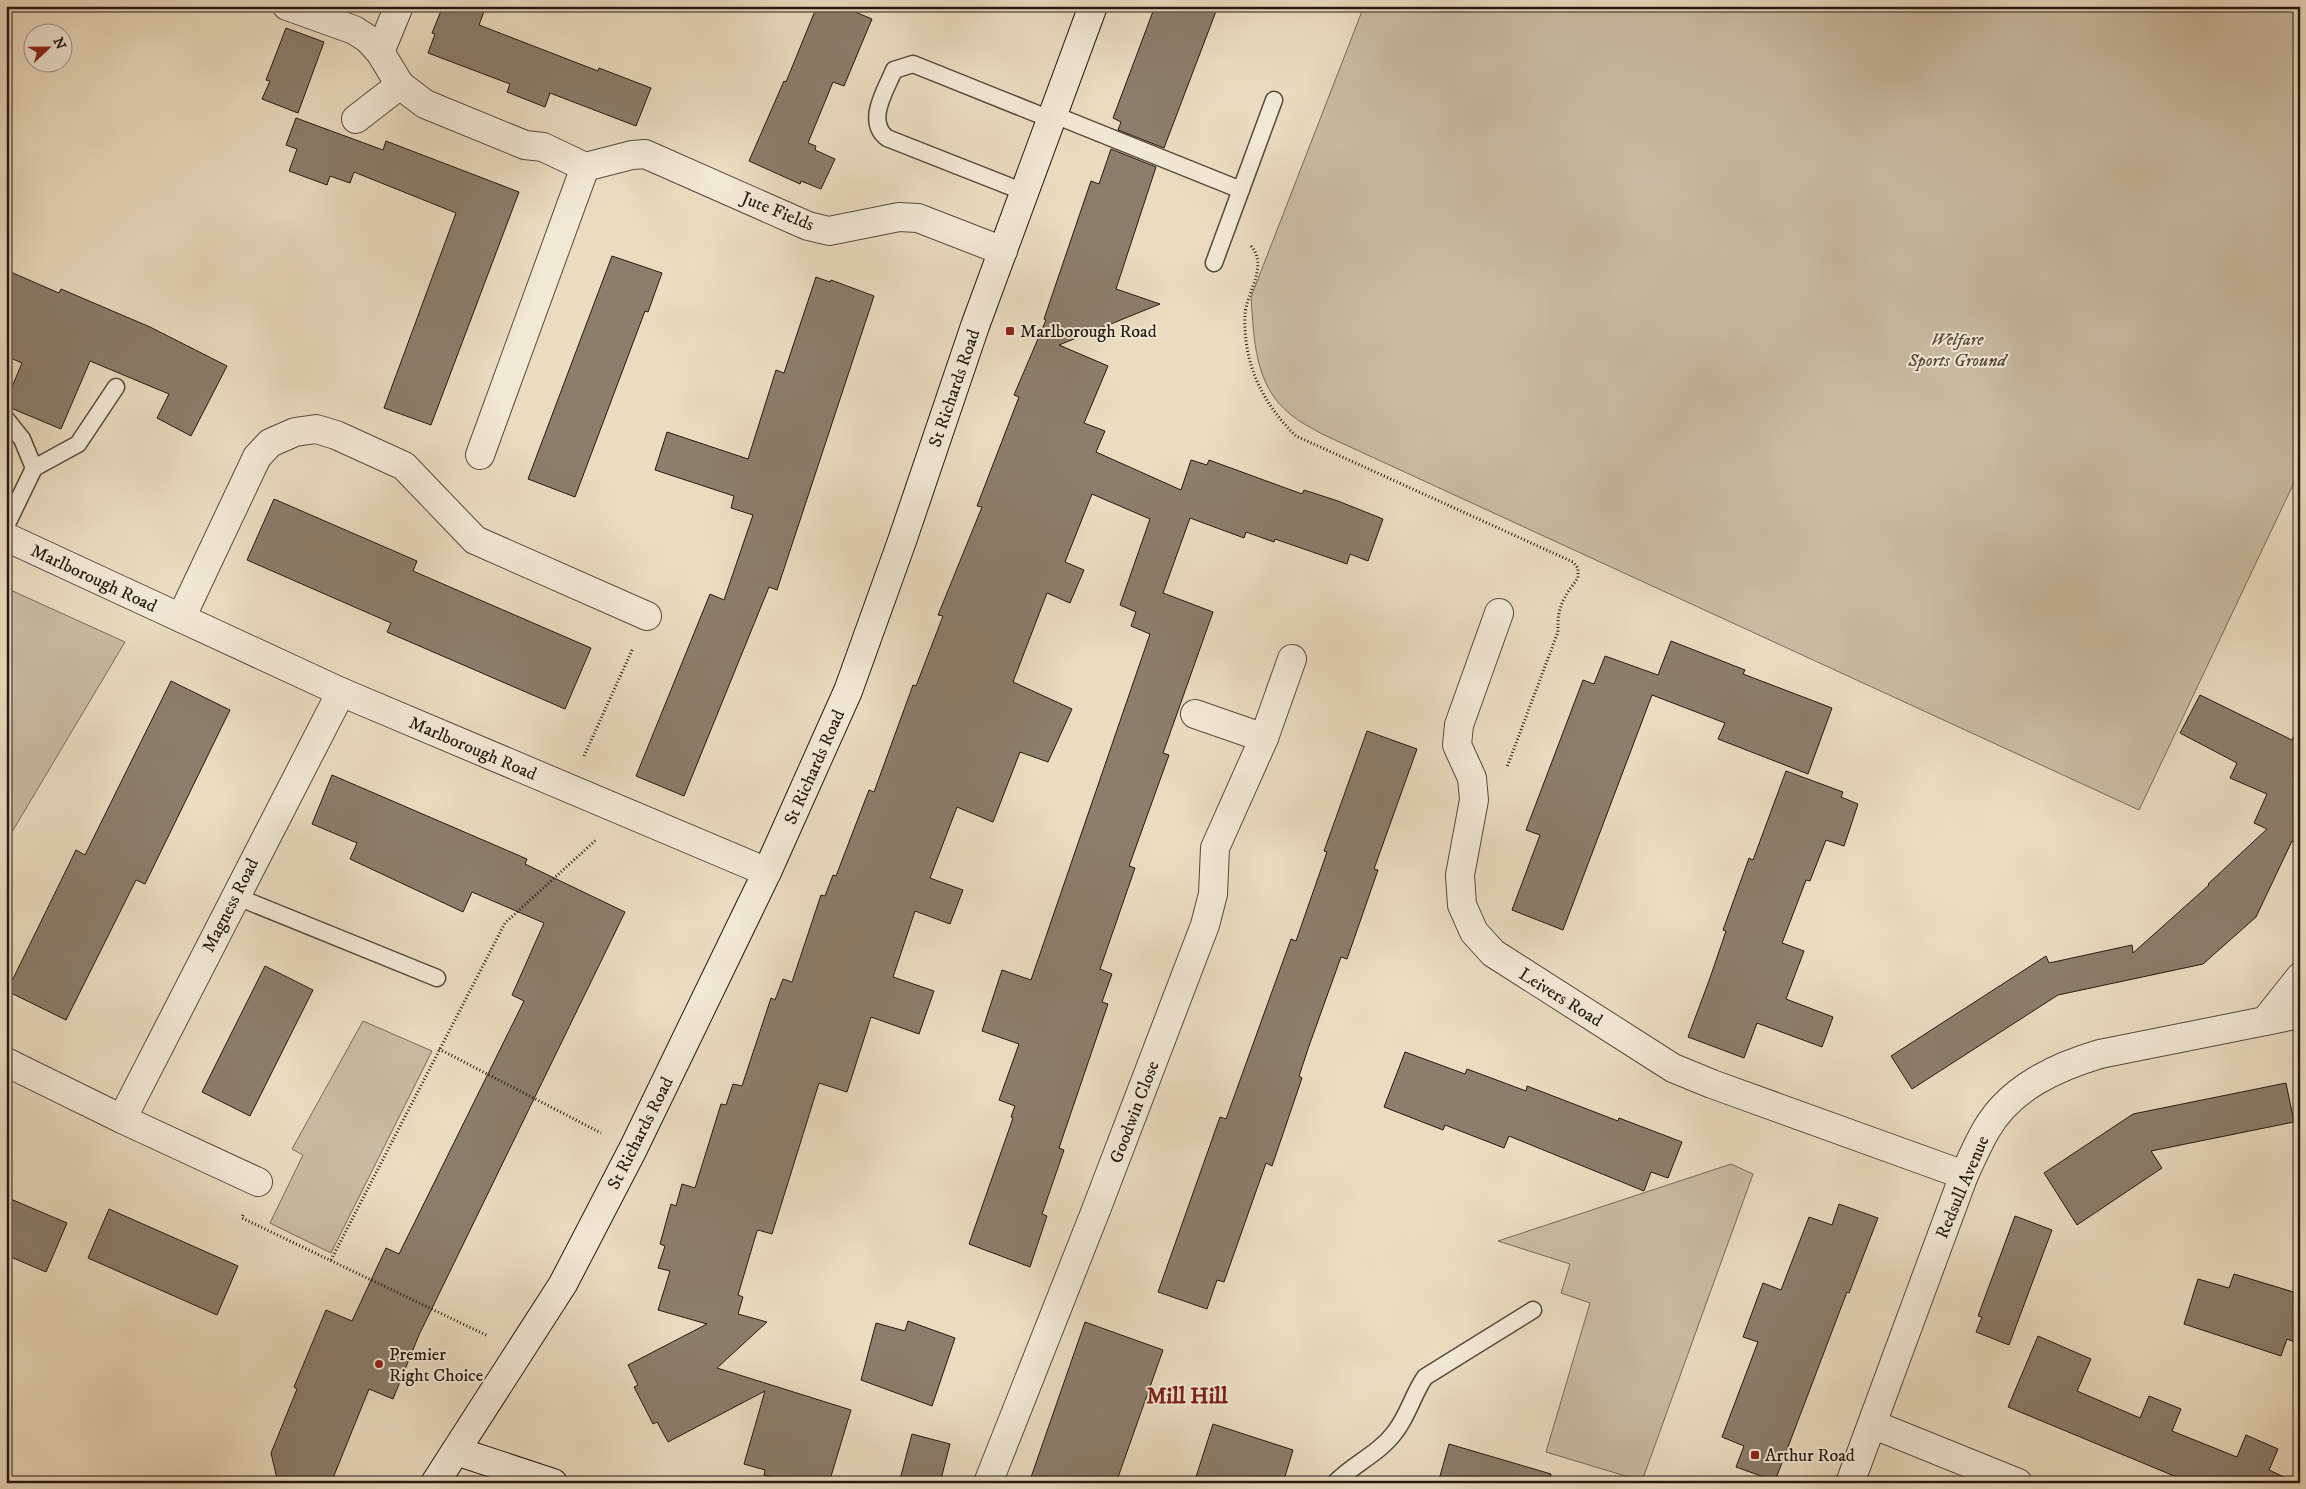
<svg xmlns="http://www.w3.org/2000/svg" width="2306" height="1489" font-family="'IM FELL DW Pica',serif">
<rect width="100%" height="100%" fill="#ebdcc0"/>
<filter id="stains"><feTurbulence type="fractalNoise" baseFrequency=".004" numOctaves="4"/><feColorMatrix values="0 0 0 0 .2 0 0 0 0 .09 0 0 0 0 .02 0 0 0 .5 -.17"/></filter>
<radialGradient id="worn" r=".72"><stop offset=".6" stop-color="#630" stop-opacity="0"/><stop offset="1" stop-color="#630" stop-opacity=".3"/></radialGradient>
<g fill="#c9bba2" stroke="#766a5a">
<path d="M1364,6H2300V470L2139,810L1322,434C1312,428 1299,422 1290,414C1254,385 1254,338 1251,297Z"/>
<path d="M6,588L125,642L6,842Z"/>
<path d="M363,1021L432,1051L331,1253L270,1223L303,1155L292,1149Z"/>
<path d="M1731,1164L1753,1174L1642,1481L1546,1452L1590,1303L1561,1293L1570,1264L1498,1241Z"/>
</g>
<g fill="#8b7e6c" stroke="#241911">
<path d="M443,6H486L479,25L598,71L599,68L651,88L636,126L550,93L545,107L507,92L510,84L428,53L435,34L432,33Z"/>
<path d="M817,6H841L872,19L844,86L833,82L808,143L816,146L815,150L835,159L821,189L801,181L800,184L749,161L784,81L786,82Z"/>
<path d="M1155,6H1218L1164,148L1118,130L1121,122L1113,118Z"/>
<path d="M286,28L324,42L298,113L262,99L270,81L266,80Z"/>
<path d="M296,118L383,150L386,141L519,192L431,425L384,408L456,213L354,172L350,183L330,176L327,185L289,171L297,149L286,145Z"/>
<path d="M1111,149L1156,167L1116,289L1160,304L1059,345L1108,366L1084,423L1105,431L1096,452L1181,490L1191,460L1207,465L1209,460L1302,494L1304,490L1338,501L1383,519L1368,561L1350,554L1347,564L1275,539L1274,542L1246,532L1244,538L1190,518L1163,593L1213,612L1163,753L1169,755L1129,866L1135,868L1100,969L1112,974L1102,1002L1108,1004L1059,1148L1064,1150L1042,1214L1047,1216L1030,1267L969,1244L1013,1118L1011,1117L1015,1106L999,1100L1019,1044L982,1031L1002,970L1031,980L1150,634L1131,626L1136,612L1120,605L1150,519L1092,494L1065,562L1084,570L1070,603L1047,593L1013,682L1072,709L1048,762L1020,752L993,822L957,807L930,878L963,890L950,924L915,911L893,977L934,991L919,1034L871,1017L847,1092L819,1083L772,1234L758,1230L757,1231L738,1295L743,1297L738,1314L767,1322L717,1368L851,1410L829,1483H789L764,1475L765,1470L744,1464L765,1391L668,1442L657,1422L653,1424L634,1387L638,1385L628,1365L707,1324L658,1310L670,1271L658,1268L665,1246L660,1244L671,1204L676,1206L682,1184L695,1188L721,1104L726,1105L733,1084L742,1086L771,998L775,1000L783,979L792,982L821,895L825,896L833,875L836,876L869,790L874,792L913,685L916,686L943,616L938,615L982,507L977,506L1019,397L1014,395L1046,320L1044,319L1091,181L1099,184Z"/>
<path d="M612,256L662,273L648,312L645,311L575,497L528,479Z"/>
<path d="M6,270L59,293L61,289L150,327L227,366L191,436L157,418L169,394L90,361L61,429L6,406V401L22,363L6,356Z"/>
<path d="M816,277L830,282L831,280L874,296L777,590L769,587L684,796L636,776L710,594L724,600L753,515L731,508L734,496L655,470L667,432L748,459L776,370L784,373Z"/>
<path d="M274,499L417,561L413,571L591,648L565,709L387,632L391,623L247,560Z"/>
<path d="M1671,641L1745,670L1743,674L1832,708L1808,774L1718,739L1725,723L1652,695L1563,930L1512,910L1540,835L1526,830L1583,680L1594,684L1605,656L1658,675Z"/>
<path d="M171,681L230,710L145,884L136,880L66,1020L7,991L76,850L85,855Z"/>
<path d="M2200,695L2292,740L2300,724V844L2292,841L2256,917L2203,964L2058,995L1912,1089L1891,1056L2046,956L2049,963L2132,945L2133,953L2209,885L2208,884L2267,829L2254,823L2267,794L2230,778L2237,763L2180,733Z"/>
<path d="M1367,731L1417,749L1374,869L1378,870L1347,959L1341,957L1309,1046L1299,1076L1302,1078L1272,1166L1266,1163L1224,1282L1217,1280L1207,1309L1158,1292L1220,1117L1226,1119L1291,939L1296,941L1327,852L1324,851Z"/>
<path d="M1786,771L1843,792L1841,797L1858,804L1844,846L1826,840L1810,881L1806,880L1782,943L1804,951L1786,999L1833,1017L1822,1047L1757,1023L1744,1058L1688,1037L1710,978L1726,931L1723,930L1749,858L1753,860Z"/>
<path d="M332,775L527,859L525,864L625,912L419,1335L393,1399L369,1389L331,1483H278L271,1453L297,1389L294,1387L326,1310L352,1321L386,1248L399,1254L524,1001L512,995L544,923L472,892L463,912L350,859L357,843L312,824Z"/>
<path d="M265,966L313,990L250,1116L202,1092Z"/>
<path d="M1405,1052L1465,1074L1467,1069L1526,1091L1527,1086L1618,1121L1619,1118L1682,1142L1668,1178L1651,1172L1644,1191L1509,1136L1504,1148L1445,1125L1443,1130L1384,1107Z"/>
<path d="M2286,1083L2294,1122L2151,1151L2162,1168L2077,1225L2044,1173L2133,1114Z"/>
<path d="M6,1197L67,1223L46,1272L6,1255Z"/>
<path d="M1839,1204L1878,1218L1849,1293L1847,1292L1775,1481L1736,1467L1744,1446L1722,1437L1758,1342L1743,1337L1763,1283L1781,1290L1809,1217L1832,1225Z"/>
<path d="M109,1209L238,1266L217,1315L88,1258Z"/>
<path d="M2015,1216L2052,1230L2009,1345L1976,1332L1982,1317L1978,1316Z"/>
<path d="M2234,1274L2300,1294V1344L2287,1339L2281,1356L2184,1324L2198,1279L2229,1288Z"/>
<path d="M908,1321L955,1338L932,1406L861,1380L876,1323L905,1331Z"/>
<path d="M1085,1322L1163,1350L1116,1483H1029Z"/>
<path d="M2038,1336L2091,1359L2077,1391L2140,1418L2149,1396L2181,1409L2172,1431L2237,1457L2246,1435L2278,1449L2269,1470L2297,1483H2191L2008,1407Z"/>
<path d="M1213,1424L1293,1450L1283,1483H1194Z"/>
<path d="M912,1434L950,1444L940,1483H899Z"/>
<path d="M1449,1444L1551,1474L1549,1483H1438Z"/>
</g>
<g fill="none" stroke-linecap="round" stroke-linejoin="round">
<g stroke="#564a3d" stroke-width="19">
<g id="lane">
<path d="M1052,114L1241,190"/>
<path d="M1024,192L887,138C865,121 886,90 894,70L913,64L1050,119"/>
<path d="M1214,263L1274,100"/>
<path d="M6,419L22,439L34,468"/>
<path d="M6,526L34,468L78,444L116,387"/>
<path d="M235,896L437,978"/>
<path d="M1335,1483C1353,1464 1379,1454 1395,1432C1408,1416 1413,1394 1425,1377L1533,1310"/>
</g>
</g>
<g stroke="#564a3d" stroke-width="30">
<g id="street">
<path d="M287,6L354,30L368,39L380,52L400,85L425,104L525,145L543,147L585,167L632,155L645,154L808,226L829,231L899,217L918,218L1003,251"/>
<path d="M380,52L399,6"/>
<path d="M356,119L400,85"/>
<path d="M480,455L585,167"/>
<path d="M6,537L181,618"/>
<path d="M1499,613L1459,725L1457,745L1472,778L1474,800L1460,875L1462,905L1474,932L1493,953L1673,1068L1712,1084L1964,1175"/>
<path d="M647,616L475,540L404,466L336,435L316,429L295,432L270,443L257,457L181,618L341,692L767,872"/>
<path d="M1195,714L1264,738"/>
<path d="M2265,1021L2300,977"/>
<path d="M6,1062L122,1119L258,1182"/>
<path d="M122,1119L341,692"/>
<path d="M1872,1424L2018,1483"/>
<path d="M988,1483L1096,1210L1205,925L1213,894L1215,848L1264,738L1292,659"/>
<path d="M1850,1483L1964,1175C1971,1160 1978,1144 1986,1130C2010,1088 2056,1067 2100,1054L2300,1014"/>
</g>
</g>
<g stroke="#241911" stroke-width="30">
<g id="secondary">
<path d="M456,1451L553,1483"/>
<path d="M435,1483L563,1284L633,1149L767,872L848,691L902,541L975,326L1093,6"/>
</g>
</g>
<g stroke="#241911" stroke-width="3" stroke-dasharray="1 2.5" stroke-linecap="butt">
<path d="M1251,246C1269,266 1246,293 1245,315C1243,363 1262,403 1296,436L1573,562L1578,568V578C1563,598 1557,607 1558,632L1507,767"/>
<path d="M584,756L633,648"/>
<path d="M439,1049L601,1133"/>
<path d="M243,1215L242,1218L488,1336"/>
<path d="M331,1260L505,923L597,839"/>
</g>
<use href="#lane" stroke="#f2e8d6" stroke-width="16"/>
<use href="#street" stroke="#f2e8d6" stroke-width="28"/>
<use href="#secondary" stroke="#f2e8d6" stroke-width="28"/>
</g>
<g fill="#8f2418" stroke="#f2e8d6" stroke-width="2">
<rect x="1005" y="326" width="10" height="10" rx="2.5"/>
<circle cx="379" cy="1364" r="5"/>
<rect x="1750" y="1450" width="10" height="10" rx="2.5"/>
</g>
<g text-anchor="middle" stroke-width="4" stroke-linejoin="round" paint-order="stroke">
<g font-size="18" fill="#241911" stroke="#f2e8d6">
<text transform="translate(778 211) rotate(22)" y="6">Jute Fields</text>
<text transform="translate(954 388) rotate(-71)" y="6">St Richards Road</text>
<text transform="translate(94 578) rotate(25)" y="6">Marlborough Road</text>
<text transform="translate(473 748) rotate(23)" y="6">Marlborough Road</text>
<text transform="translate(814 767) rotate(-66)" y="6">St Richards Road</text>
<text transform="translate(230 905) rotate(-63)" y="6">Magness Road</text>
<text transform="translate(1561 997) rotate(32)" y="6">Leivers Road</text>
<text transform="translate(1134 1112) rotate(-69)" y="6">Goodwin Close</text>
<text transform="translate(640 1133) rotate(-63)" y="6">St Richards Road</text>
<text transform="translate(1962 1187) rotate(-67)" y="6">Redsull Avenue</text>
</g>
<g font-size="18" fill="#241911" stroke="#f2e8d6" text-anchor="start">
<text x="1020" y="337">Marlborough Road</text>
<text x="389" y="1360">Premier<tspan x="389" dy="21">Right Choice</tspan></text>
<text x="1765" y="1461">Arthur Road</text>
</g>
<g font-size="18" font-style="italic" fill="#564a3c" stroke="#f2e8d6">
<text x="1957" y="345">Welfare<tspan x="1957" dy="21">Sports Ground</tspan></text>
</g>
<g font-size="22" font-weight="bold" fill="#7a1f14" stroke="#f2e8d6">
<text x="1187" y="1403">Mill Hill</text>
</g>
</g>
<rect width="2306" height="1489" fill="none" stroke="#ebdcc0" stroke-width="25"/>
<rect x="8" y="8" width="2291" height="1474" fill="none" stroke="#241911" stroke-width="2.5"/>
<rect x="12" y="12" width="2281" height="1464" fill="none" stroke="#241911"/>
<g transform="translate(48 48) rotate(68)"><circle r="24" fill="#f2e8d6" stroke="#a09587"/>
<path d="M0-4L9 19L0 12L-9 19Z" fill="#8f2418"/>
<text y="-8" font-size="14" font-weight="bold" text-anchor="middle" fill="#241911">N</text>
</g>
<rect width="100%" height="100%" filter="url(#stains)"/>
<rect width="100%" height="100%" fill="url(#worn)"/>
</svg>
